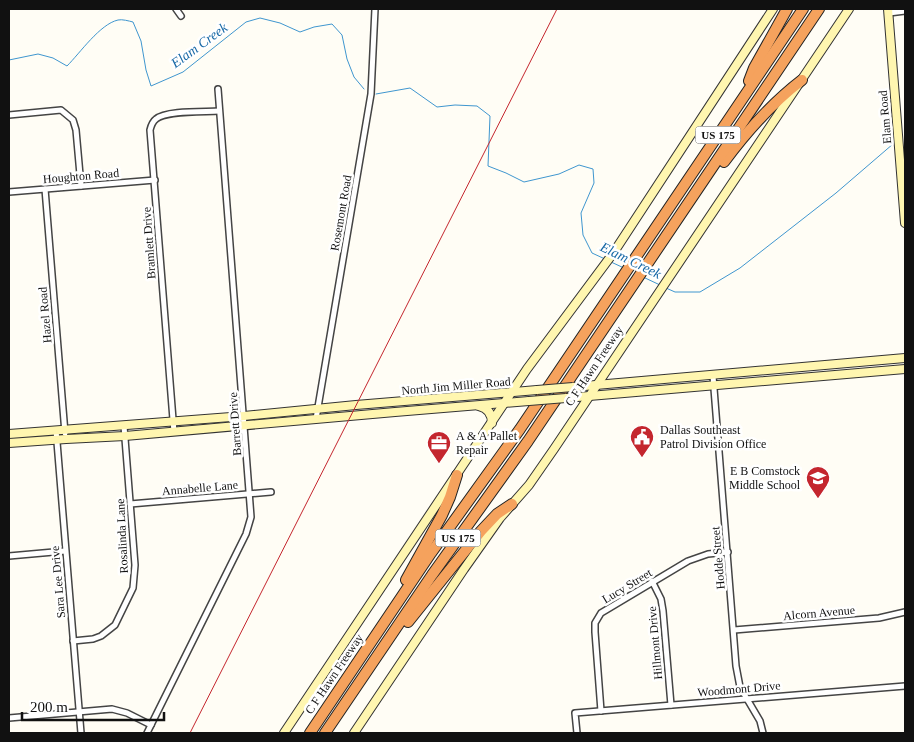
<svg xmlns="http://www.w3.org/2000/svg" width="914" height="742" font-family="'Times New Roman',serif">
<rect width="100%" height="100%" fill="#fffdf5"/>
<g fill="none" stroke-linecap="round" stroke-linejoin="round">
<g stroke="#3f96cf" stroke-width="1">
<path d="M9,60L38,54L53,58L67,66C80,53 100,24 118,20C122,19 129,21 133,22L141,41L146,70L151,86L183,72L246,22L260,18L280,23L300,32L314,27L332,24L342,35L347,59L354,77L364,89"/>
<path d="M376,94L410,88L437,107L455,105L477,106L490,116L488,166L506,173L524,182L559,174L579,165L593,169L594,183L581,213L583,235L592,253L605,259"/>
<path d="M611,262L624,268"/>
<path d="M643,277L660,285"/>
<path d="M666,288L675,292H700L740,268L836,193L893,144"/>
</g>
<g stroke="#444" stroke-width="8">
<g id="minor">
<path d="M176,9L181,16"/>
<path d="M889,13L905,11"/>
<path d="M9,115L61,110L73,120L76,130L81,186"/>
<path d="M45,189L65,433"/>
<path d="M9,192L155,180"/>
<path d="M713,376L736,666L740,687L760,721L763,733"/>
<path d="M316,419L371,94L375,9"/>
<path d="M56,430L81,733"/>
<path d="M174,432L150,130C151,126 152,122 156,119C166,110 205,112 219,111"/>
<path d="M130,504L271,492"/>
<path d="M9,556L65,551"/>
<path d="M652,581L661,599L663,611L671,705"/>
<path d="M734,630L879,618L905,612"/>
<path d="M73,641L93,639L101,636L115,625L133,588L135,565L124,426"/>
<path d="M601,711L595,632V623L601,613L688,561L708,554L728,552"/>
<path d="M9,718L112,709L127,713L151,725"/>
<path d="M147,733L246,534L251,517L218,89"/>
<path d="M577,733L575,713L905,686"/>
</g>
</g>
<g stroke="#333" stroke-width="10">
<g id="secondary">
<path d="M888,9L905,223"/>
<path d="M573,387L905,358"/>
<path d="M566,398L905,369"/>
<path d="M479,406C488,408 492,414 492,423"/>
<path d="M9,434L244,416L356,405L537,390"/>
<path d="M9,443L66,439L125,436L395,412L529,401"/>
<path d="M284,733L527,369L614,252L773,9"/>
<path d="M354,733L464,569L500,518L529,485L554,449L849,9"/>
</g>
</g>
<g stroke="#222" stroke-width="12">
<g id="motorway">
<path d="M749,81L754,68L787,9"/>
<path d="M724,162C747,131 772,103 802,80"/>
<path d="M406,580L442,515L450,497L457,475"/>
<path d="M408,622L481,531L497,514L512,504"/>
<path d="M310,733L431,553L520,429L803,9"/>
<path d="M325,733L432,575L528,441L819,9"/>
</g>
</g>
<use href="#minor" stroke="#fff" stroke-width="5"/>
<use href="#secondary" stroke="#fff6b0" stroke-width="8"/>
<use href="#motorway" stroke="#f5a25d" stroke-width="10"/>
<path stroke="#c4262e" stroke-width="1" d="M190,733L557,9"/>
<g stroke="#333" stroke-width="10" stroke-linecap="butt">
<g id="secondary-bridge">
<path d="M537,390L573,387"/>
<path d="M529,401L566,398"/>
</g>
</g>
<use href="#secondary-bridge" stroke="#fff6b0" stroke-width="8"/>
</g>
<defs>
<g id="civic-pin" transform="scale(1.25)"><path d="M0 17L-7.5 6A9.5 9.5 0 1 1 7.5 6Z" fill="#c4262e" stroke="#fff"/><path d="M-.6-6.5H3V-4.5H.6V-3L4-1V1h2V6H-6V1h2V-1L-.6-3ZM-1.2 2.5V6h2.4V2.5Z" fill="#fff"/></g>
<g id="office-pin" transform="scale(1.25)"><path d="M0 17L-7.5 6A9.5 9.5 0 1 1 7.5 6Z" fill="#c4262e" stroke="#fff"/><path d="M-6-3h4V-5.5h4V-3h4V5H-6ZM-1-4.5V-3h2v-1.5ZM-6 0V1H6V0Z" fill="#fff"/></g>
<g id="school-pin" transform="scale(1.25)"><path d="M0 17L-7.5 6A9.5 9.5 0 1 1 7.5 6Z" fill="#c4262e" stroke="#fff"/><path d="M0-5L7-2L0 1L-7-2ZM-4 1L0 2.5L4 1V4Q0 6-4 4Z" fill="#fff"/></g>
</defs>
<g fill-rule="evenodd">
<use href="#civic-pin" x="642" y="437"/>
<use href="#office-pin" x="439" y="443"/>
<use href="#school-pin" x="818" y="478"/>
</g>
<g text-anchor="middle" stroke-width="5" stroke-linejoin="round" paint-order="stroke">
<g fill="#fff" stroke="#585858" stroke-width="1">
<rect x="695.5" y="126.5" width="45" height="17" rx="4"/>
<rect x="435.5" y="529.5" width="45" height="17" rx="4"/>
</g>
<g font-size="11" font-weight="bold" fill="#111">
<text x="718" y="139">US 175</text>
<text x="458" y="542">US 175</text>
</g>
<g font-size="12" fill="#111" stroke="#fff">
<text transform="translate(885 117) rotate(-95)" y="4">Elam Road</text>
<text transform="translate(81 176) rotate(-5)" y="4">Houghton Road</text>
<text transform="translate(341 213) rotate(-80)" y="4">Rosemont Road</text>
<text transform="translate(149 243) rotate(-94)" y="4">Bramlett Drive</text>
<text transform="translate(45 315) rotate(-95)" y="4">Hazel Road</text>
<text transform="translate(594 366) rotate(-56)" y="4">C F Hawn Freeway</text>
<text transform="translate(456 386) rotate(-5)" y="4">North Jim Miller Road</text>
<text transform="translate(235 424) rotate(-94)" y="4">Barrett Drive</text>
<text transform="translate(200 488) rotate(-5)" y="4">Annabelle Lane</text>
<text transform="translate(122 536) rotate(-93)" y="4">Rosalinda Lane</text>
<text transform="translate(718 558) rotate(-95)" y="4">Hodde Street</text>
<text transform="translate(58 582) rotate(-95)" y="4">Sara Lee Drive</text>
<text transform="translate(627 586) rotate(-31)" y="4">Lucy Street</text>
<text transform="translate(819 613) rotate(-5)" y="4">Alcorn Avenue</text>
<text transform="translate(655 643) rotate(-95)" y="4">Hillmont Drive</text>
<text transform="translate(334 674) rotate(-56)" y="4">C F Hawn Freeway</text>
<text transform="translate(739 689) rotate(-5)" y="4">Woodmont Drive</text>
</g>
<g font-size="12" fill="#111" stroke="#fff" text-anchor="start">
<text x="660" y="434">Dallas Southeast<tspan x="660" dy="14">Patrol Division Office</tspan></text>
<text x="456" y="440">A &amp; A Pallet<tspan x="456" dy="14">Repair</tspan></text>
<text x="800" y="475" text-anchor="end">E B Comstock<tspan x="800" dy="14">Middle School</tspan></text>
</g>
<g font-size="14" font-style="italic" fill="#1768a6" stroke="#fff">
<text transform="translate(199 45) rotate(-36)" y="5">Elam Creek</text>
<text transform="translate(631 260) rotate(26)" y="5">Elam Creek</text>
</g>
</g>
<rect width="914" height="742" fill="none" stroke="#111111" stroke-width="20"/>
<path d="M22 712v8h142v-8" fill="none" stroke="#111111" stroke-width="2.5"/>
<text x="30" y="712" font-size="15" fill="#111111" stroke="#ffffff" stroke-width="4" paint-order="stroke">200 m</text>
</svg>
